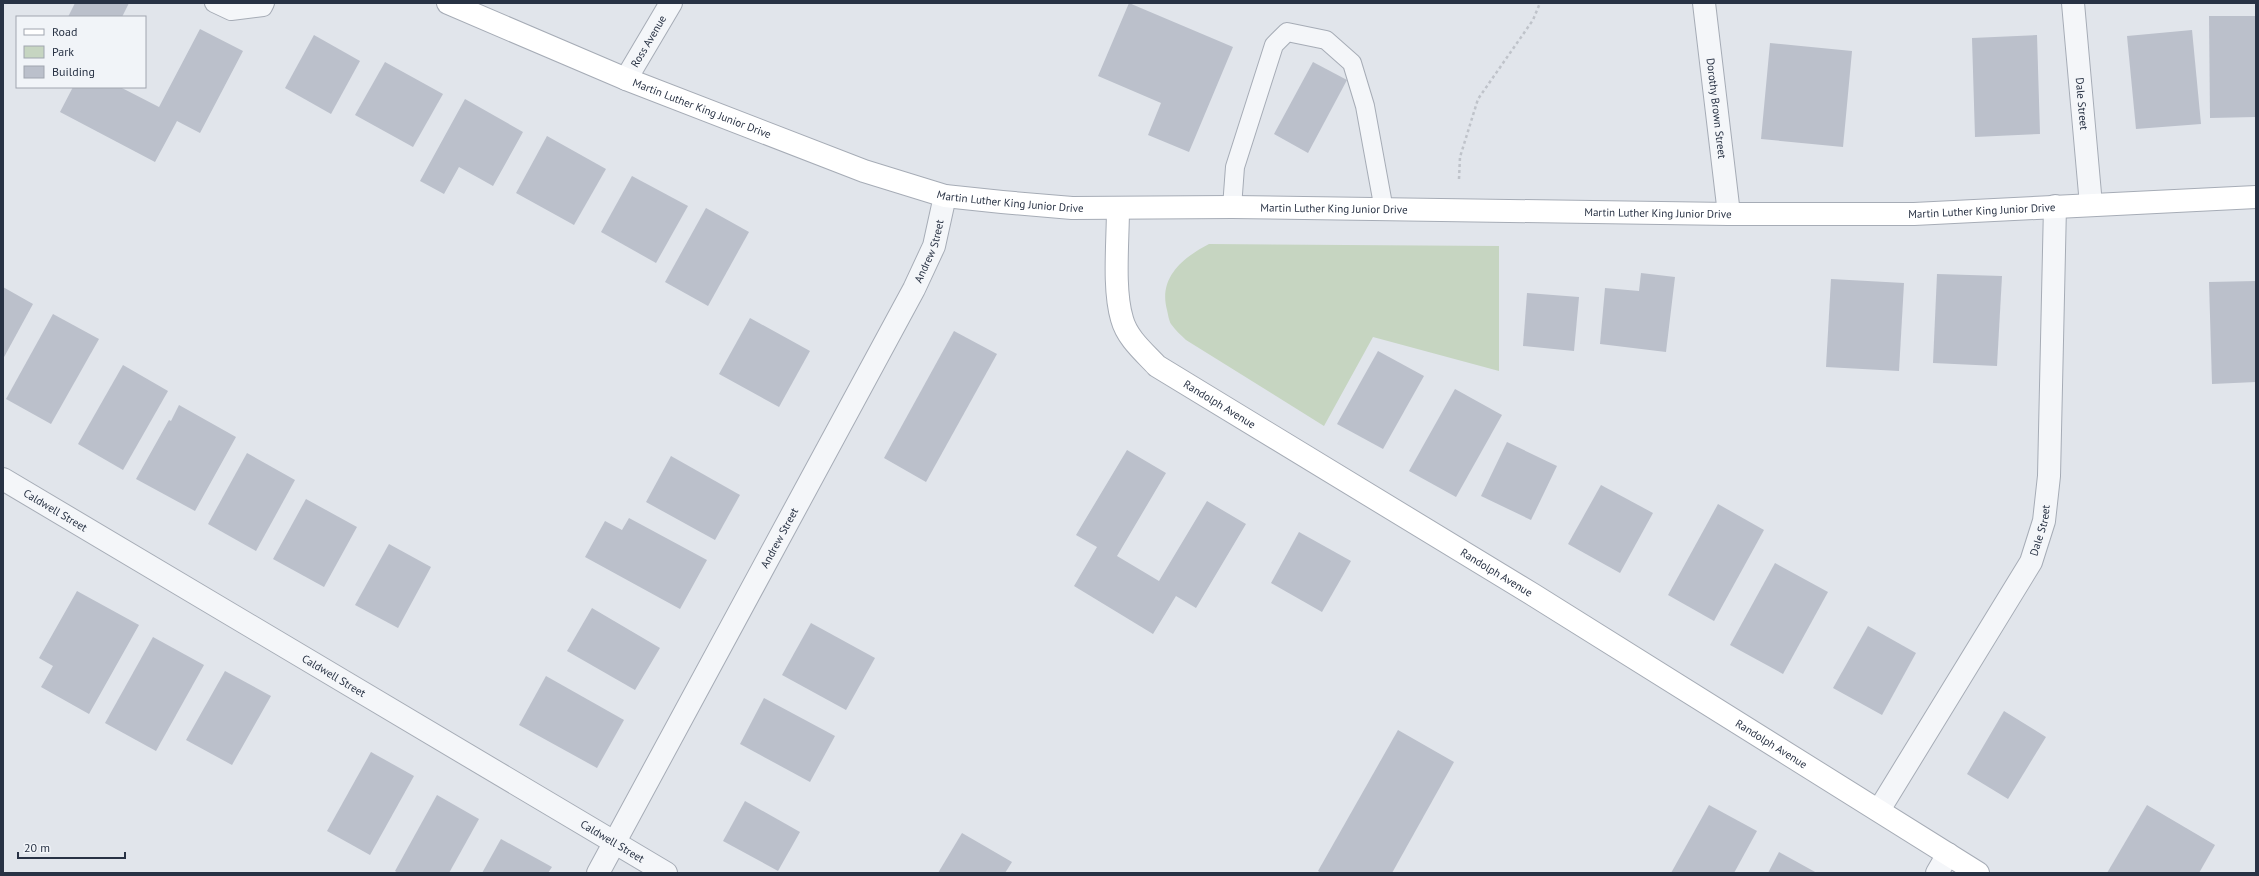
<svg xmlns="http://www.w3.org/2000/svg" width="2259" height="876" font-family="'PT Sans',sans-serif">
<rect width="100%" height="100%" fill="#e1e5eb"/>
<path fill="#c6d5c1" d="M1209,244L1499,246V371L1373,337L1324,426L1186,340C1181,335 1175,330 1171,324C1169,321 1168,314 1167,310C1158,277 1184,257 1209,244Z"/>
<g fill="#bbc0cb">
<path d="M75,3H129L122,17H68Z"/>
<path d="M1129,3L1233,47L1189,152L1148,135L1161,103L1098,76Z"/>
<path d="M2209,16H2256V117L2210,118Z"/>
<path d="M200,29L243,51L200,133L177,121L155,162L60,112L73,87H120L159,107Z"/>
<path d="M2192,30L2201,124L2136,129L2127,36Z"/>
<path d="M314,35L360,61L331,114L285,88Z"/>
<path d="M2037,35L2040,134L1975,137L1972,38Z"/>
<path d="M1770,43L1852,51L1843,147L1761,139Z"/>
<path d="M385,62L443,94L413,147L355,115Z"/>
<path d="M1313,62L1347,80L1308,153L1274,134Z"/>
<path d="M465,99L523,132L493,186L459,167L444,194L420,181Z"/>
<path d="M547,136L606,169L574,225L516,193Z"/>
<path d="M632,176L688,206L656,263L601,232Z"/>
<path d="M706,208L749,232L708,306L665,282Z"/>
<path d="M1641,273L1675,277L1666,352L1600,344L1605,288L1639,291Z"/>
<path d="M1937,274L2002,276L1997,366L1933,363Z"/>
<path d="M1831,279L1904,283L1899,371L1826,367Z"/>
<path d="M2256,281V382L2212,384L2209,282Z"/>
<path d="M3,287L33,304L3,359Z"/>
<path d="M1527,293L1579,297L1574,351L1523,346Z"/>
<path d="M53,314L99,339L51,424L6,399Z"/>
<path d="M750,318L810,351L779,407L719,374Z"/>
<path d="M954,331L997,354L926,482L884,458Z"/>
<path d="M1378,351L1424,376L1383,449L1337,424Z"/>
<path d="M123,365L168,391L123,470L78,444Z"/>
<path d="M1455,389L1502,415L1456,497L1409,471Z"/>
<path d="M179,405L236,437L195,511L136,479L169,420L171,421Z"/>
<path d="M1507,442L1557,466L1531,520L1481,496Z"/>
<path d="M1127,450L1166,473L1117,556L1159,581L1207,501L1246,524L1196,608L1176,596L1153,634L1074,586L1097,547L1076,535Z"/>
<path d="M247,453L295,480L256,551L208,524Z"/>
<path d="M671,456L740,495L715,540L646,502Z"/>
<path d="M1601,485L1653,513L1620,573L1568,544Z"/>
<path d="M306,499L357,527L324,587L273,559Z"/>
<path d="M1718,504L1764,530L1714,621L1668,595Z"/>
<path d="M629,518L707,560L680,609L585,557L605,521L622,530Z"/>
<path d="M1299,532L1351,561L1322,612L1271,583Z"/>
<path d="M389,544L431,567L398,628L355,605Z"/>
<path d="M1775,563L1828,592L1783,674L1730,645Z"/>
<path d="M77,591L139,625L89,714L41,687L53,666L39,658Z"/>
<path d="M592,608L660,648L635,690L567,651Z"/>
<path d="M811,623L875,658L846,710L782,675Z"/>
<path d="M1868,626L1916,653L1882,715L1833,688Z"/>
<path d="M153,637L204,665L156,751L105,723Z"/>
<path d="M225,671L271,696L232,765L186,740Z"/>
<path d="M546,676L624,720L597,768L519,725Z"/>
<path d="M764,698L835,736L810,782L740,744Z"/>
<path d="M2004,711L2046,737L2008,799L1967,774Z"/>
<path d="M1398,730L1454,762L1392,873H1321L1318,871Z"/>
<path d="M371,752L414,776L370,855L327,831Z"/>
<path d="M437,795L479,819L449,873H398L395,871Z"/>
<path d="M745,801L800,832L778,871L723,841Z"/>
<path d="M1709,805L1757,831L1734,873H1671Z"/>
<path d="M2147,805L2215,845L2199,873H2107Z"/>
<path d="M962,833L1012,862L1005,873H938Z"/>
<path d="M501,839L552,867L548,873H482Z"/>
<path d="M1779,852L1817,873H1768Z"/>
</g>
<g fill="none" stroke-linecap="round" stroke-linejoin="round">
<g stroke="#a6acb6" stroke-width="20">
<g id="lane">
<path d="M214,3L231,11L263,7L265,3"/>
<path d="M1232,207L1235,167L1274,45L1287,32L1326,40L1352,63L1365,106L1384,210"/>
</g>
</g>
<g stroke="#a6acb6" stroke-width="24">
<g id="street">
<path id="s1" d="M1704,3L1729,214"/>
<path id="s2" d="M2073,3L2091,205"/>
<path id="s3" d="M626,79L671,3"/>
<path id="s4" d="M3,479L666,873"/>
<path id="s5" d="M1879,810L2031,562L2044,521L2049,476L2055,206"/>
<path id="s6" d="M598,873L914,289L934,246L945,196"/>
<path d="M1937,873L1948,854"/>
</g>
</g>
<g stroke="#a6acb6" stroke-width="24">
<g id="secondary">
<path id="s7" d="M448,3L626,79L864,171L945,196L1002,202L1072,208L1232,207L1729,214H1914L2256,197"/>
<path id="s8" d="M1118,208C1118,241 1113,289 1122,319C1127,338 1144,352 1157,366L1532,594L1978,873"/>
</g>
</g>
<path stroke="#bfc3ca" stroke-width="2.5" stroke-dasharray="3 3" stroke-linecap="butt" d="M1459,179L1460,157L1478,99L1533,20L1540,3"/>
<use href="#lane" stroke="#f4f6f9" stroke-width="18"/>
<use href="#street" stroke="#f4f6f9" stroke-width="22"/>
<use href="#secondary" stroke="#fff" stroke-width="22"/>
</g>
<g text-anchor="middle" stroke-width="3" stroke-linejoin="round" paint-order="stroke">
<g font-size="11" fill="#283244" stroke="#f1f4f8">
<text dy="4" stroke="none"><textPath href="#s3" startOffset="44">Ross Avenue</textPath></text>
<text dy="4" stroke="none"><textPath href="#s2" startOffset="101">Dale Street</textPath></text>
<text dy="4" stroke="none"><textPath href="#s7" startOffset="275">Martin Luther King Junior Drive</textPath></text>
<text dy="4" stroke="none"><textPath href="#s1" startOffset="106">Dorothy Brown Street</textPath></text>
<text dy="4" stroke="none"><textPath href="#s7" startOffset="599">Martin Luther King Junior Drive</textPath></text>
<text dy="4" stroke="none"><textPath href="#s7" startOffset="923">Martin Luther King Junior Drive</textPath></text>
<text dy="4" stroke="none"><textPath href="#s7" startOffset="1571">Martin Luther King Junior Drive</textPath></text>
<text dy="4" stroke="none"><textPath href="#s7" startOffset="1247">Martin Luther King Junior Drive</textPath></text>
<text dy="4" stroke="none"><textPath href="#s6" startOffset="705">Andrew Street</textPath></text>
<text dy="4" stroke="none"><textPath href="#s8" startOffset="244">Randolph Avenue</textPath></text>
<text dy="4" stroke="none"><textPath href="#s4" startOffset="61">Caldwell Street</textPath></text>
<text dy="4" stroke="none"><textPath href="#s5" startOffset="324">Dale Street</textPath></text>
<text dy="4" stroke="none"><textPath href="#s6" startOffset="381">Andrew Street</textPath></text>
<text dy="4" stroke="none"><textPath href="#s8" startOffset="568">Randolph Avenue</textPath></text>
<text dy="4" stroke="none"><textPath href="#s4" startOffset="385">Caldwell Street</textPath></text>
<text dy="4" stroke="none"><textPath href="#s8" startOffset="892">Randolph Avenue</textPath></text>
<text dy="4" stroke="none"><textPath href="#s4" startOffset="709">Caldwell Street</textPath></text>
</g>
</g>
<rect width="2259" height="876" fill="none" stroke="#283244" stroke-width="8"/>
<rect x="16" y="16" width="130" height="72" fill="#f1f4f8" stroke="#a1a6b0"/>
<rect x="24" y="29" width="20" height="6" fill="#ffffff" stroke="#a1a6b0"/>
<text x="52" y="36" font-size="12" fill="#283244">Road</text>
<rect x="24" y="46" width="20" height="12" fill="#c6d5c1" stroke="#a1a6b0"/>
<text x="52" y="56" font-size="12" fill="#283244">Park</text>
<rect x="24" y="66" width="20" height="12" fill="#bbc0cb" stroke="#a1a6b0"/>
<text x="52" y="76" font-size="12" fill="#283244">Building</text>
<path d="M18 852v6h107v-6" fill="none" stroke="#283244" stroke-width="2"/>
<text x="24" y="852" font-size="12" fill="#283244" stroke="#f1f4f8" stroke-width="3" paint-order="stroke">20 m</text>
</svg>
